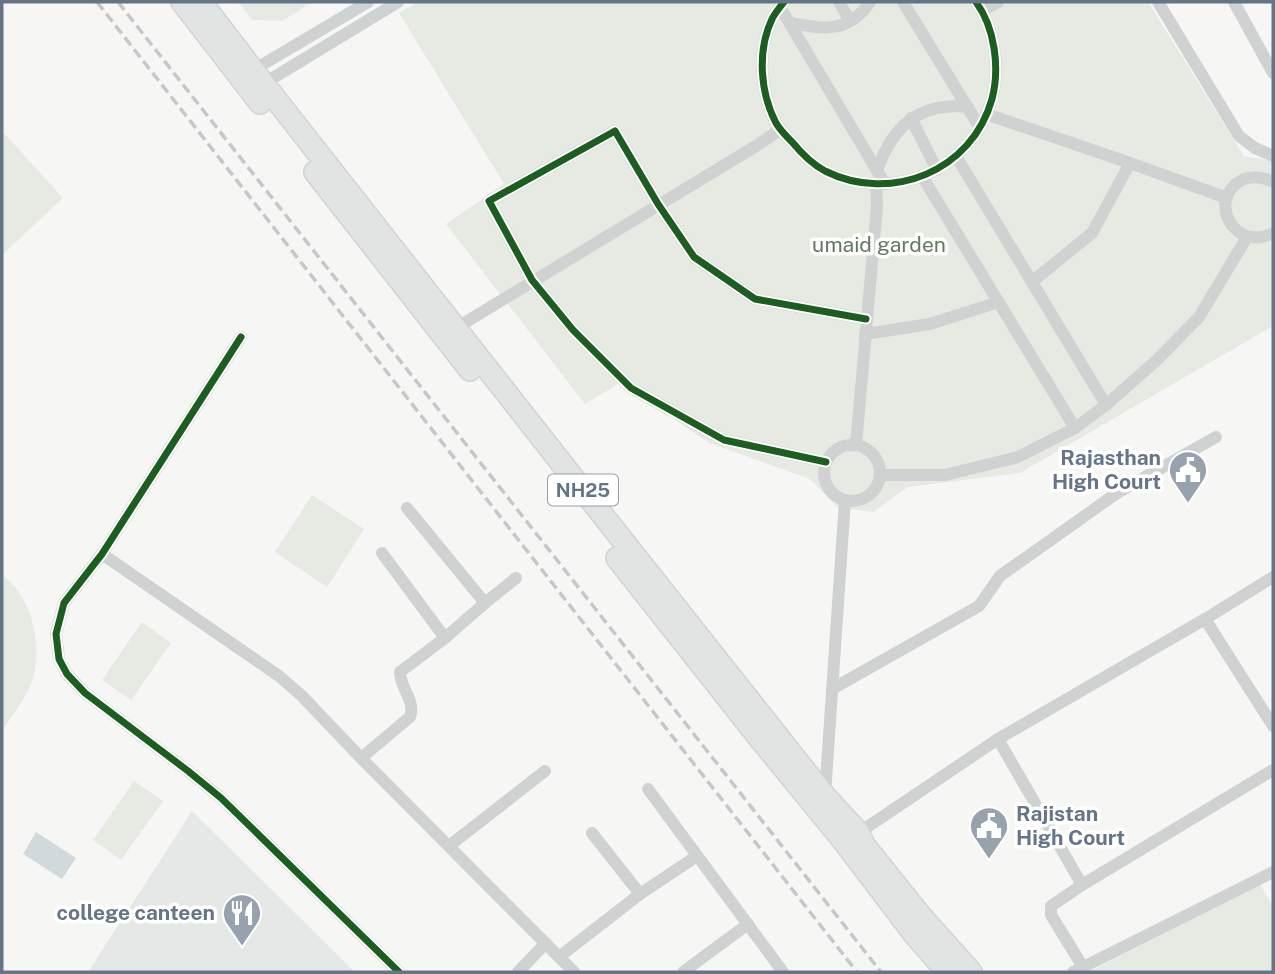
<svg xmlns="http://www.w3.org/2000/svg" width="1275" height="974" font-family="'Public Sans',sans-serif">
<rect width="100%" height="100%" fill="#f6f7f5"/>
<path fill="#e6e8e8" d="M192,811L355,972H88Z"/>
<g fill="#e6eae3">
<path d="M239,2H313L282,21L252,20Z"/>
<path d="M418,2H1148L1244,156L1273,161V326L1020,473L908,487L873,512L838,508L810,479L709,443L621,382L585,404L446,224L504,184L399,13Z"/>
<path d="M2,131L63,198L2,255Z"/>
<path d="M312,495L364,529L327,587L275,552Z"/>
<path d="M2,575C33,596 44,650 31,684C25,699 11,717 2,731Z"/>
<path d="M142,622L171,643L131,700L102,680Z"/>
<path d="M134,781L163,801L121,860L93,840Z"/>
<path d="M1260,884L1273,907V972H1088Z"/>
</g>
<path fill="#d2d9dc" d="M36,832L76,858L62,879L23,854Z"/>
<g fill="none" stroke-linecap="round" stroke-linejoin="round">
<g stroke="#d2d4d4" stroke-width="24">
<g id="primary">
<path d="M182,2L260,103"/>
<path d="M201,2L263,83L563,465L825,796L858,832L864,845L920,915L971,972"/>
<path d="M315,172L470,370"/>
<path d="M617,558L760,739L845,843L914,934L947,972"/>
</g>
</g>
<g stroke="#d0d2d2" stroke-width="12">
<path d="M784,2C780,7 775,13 772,19C757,51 760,92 776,123C780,130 787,137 793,143C802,154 812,164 825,171C891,204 972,171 992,99C1000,68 995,28 976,2"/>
<path d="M839,2L850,21"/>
<path d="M903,2L979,126"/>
<path d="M1158,2L1239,136L1255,148L1273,156"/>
<path d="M1234,2L1273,73"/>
<path d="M780,7L885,184"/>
<path d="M982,11L998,2"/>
<path d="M790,23C823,29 848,34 870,2"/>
<path d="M250,72L368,2"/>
<path d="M258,87L398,2"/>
<path d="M986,114L1130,163L1227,198"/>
<path d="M911,118L937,170"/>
<path d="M956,156L1106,405"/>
<path d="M877,170C893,126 919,102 968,107"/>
<path d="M922,176L1075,428"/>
<path d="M1273,182C1263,177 1253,175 1242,180C1206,199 1234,253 1273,233"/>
<path d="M1033,281L1092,233L1130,163"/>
<path d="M456,328L756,146L781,129"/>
<path d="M865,334L930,324L999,302"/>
<path d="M241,337L102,554L64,603L56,634L59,659L67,674L85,693L188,771L221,798L399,972"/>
<path d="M856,445L877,206L876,183"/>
<circle cx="852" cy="473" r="28"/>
<path d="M826,462L724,440L631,388L573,330L532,280L489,201L615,131L658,204L694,257L755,299L866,319"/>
<path d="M880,475H945L1018,457L1075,428L1106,405L1158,359L1199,317L1247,237"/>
<path d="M407,508L485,603"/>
<path d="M382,553L445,638"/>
<path d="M102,554L279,676L301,695L361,758L574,972"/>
<path d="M1205,619L1273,726"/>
<path d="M832,689L979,606L1000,576L1117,493L1216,437"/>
<path d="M998,739L1082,885"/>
<path d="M361,758L410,717C416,701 400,688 400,672L445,638L485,603L516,578"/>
<path d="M648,789L783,972"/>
<path d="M825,795L845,500"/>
<path d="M592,833L640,894"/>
<path d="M854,836L998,739L1205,619L1273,577"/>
<path d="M449,846L545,771"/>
<path d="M559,957L640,894L697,856"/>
<path d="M1083,967L1051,915V906L1082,885L1273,770"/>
<path d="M518,972L546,943"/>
<path d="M683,972L748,924"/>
<path d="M1073,972L1273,872"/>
</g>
<use href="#primary" stroke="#e2e3e3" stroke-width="21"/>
<g stroke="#c6c7c8" stroke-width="3.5" stroke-dasharray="10 5" stroke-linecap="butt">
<path d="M97,2L857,972"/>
<path d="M118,2L881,972"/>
</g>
<g stroke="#fff" stroke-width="11">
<g id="cycleway">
<path d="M784,2C780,7 775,13 772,19C757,51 760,92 776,123C780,130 787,137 793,143C802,154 812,164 825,171C891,204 972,171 992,99C1000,68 995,28 976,2"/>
<path d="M241,337L102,554L64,603L56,634L59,659L67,674L85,693L188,771L221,798L399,972"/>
<path d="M826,462L724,440L631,388L573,330L532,280L489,201L615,131L658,204L694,257L755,299L866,319"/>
</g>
</g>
<use href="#cycleway" stroke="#1b5e20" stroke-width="7"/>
</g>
<defs>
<g id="civic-pin" transform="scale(2.0125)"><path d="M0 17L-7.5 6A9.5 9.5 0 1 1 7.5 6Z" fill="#98a2ae" stroke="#fff"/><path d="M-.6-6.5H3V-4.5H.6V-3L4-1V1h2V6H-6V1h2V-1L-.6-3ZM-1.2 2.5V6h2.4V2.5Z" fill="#fff"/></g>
<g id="restaurant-pin" transform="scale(2.0125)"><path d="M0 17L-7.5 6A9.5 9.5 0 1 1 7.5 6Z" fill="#98a2ae" stroke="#fff"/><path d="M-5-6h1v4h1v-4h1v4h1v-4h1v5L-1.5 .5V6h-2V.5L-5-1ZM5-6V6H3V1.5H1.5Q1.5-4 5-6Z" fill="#fff"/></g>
</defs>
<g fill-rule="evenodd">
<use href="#civic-pin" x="1188" y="470"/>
<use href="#civic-pin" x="989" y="826"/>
<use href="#restaurant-pin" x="242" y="913"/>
</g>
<g text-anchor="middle" stroke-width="7" stroke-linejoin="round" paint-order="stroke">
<rect fill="#fff" stroke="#939eab" stroke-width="2" x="548" y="474.5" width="70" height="31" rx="5"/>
<g font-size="19" font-weight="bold" fill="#657587">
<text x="583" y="497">NH25</text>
</g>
<g font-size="21" fill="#637960" stroke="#fff">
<text x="879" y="252">umaid garden</text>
</g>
<g font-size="21" font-weight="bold" fill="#657587" stroke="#fff" text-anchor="end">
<text x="1161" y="465">Rajasthan<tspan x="1161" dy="24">High Court</tspan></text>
<text x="1016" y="821" text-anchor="start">Rajistan<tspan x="1016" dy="24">High Court</tspan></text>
<text x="215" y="920">college canteen</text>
</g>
</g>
<rect width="1275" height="974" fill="none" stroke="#657587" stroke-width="7"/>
</svg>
